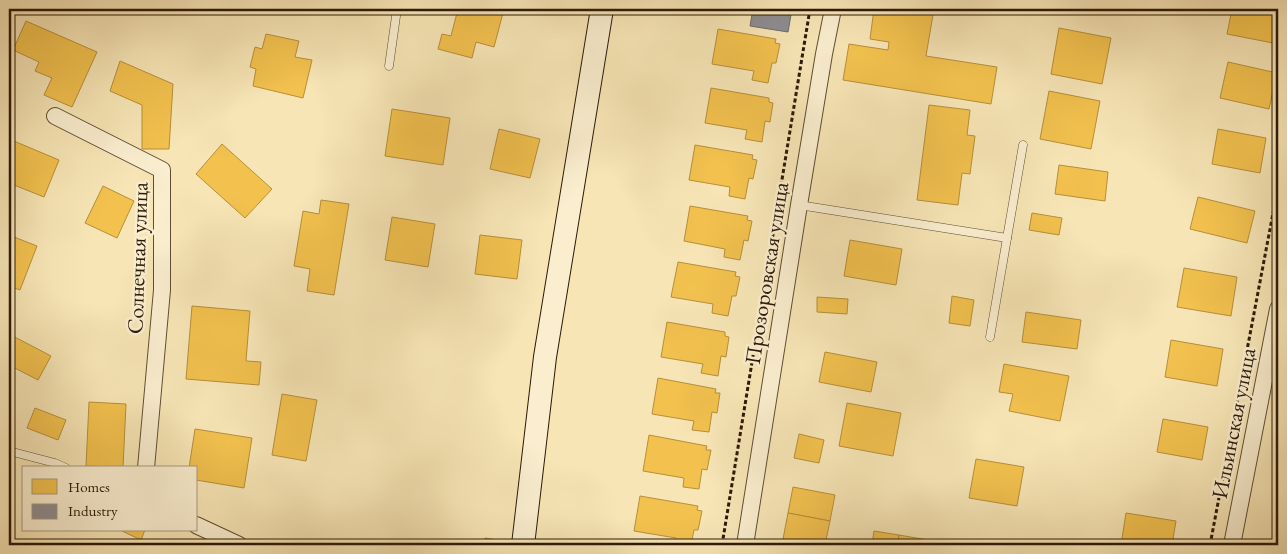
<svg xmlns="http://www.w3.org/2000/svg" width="1287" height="554" font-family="'EB Garamond',serif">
<rect width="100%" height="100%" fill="#f7e5b5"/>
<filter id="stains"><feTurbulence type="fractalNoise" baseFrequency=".004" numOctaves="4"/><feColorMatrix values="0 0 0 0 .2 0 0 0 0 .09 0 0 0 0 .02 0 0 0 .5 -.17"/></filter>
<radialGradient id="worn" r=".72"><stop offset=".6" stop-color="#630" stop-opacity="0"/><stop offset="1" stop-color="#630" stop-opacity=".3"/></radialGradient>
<g fill="#f2c14e" stroke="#b78f39">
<path d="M458,9H504L494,47L476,42L472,58L438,49L442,34L451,36Z"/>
<path d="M874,9H934L926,56L997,67L991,104L843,80L849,44L888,50L889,42L870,39Z"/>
<path d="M1232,9H1278V44L1227,34Z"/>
<path d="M26,21L97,52L72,107L44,95L52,78L35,71L39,62L13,50Z"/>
<path d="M1059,28L1111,38L1102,84L1051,74Z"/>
<path d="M718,29L776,39L775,43L780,44L776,63H772L768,83L752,80L754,71L712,64Z"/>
<path d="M266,34L299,41L295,57L312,60L303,98L253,86L256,69L250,67L255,47L262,49Z"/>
<path d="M120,61L173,84L169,149H142V105L110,91Z"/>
<path d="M1228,62L1277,73L1269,109L1220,98Z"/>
<path d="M711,88L769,98V102L773,103L770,122L765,121L762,142L745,139L747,130L705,123Z"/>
<path d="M1049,91L1100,101L1091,149L1040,139Z"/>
<path d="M929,105L970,110L967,135L975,136L970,174L962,173L958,205L917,200Z"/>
<path d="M392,109L450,118L443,165L385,156Z"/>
<path d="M499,129L540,139L530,178L490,169Z"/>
<path d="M1218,129L1266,138L1260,173L1212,164Z"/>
<path d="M9,139L59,160L44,197L9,183Z"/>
<path d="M222,144L272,189L245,218L196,174Z"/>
<path d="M695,145L753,155L752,159L757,160L753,179L749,178L745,199L729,196L730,187L689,180Z"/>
<path d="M1059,165L1108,172L1105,201L1055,194Z"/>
<path d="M103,186L134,201L117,238L85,223Z"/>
<path d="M1198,197L1255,211L1247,243L1190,229Z"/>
<path d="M321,200L349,204L334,295L307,291L310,269L294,266L303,211L319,214Z"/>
<path d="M690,206L748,216L747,220L752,221L748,241L744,240L740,260L724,257L725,249L684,241Z"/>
<path d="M1032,213L1062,218L1059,235L1029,230Z"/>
<path d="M392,217L435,224L428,267L385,260Z"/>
<path d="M9,235L37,246L20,290L9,286Z"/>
<path d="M480,235L522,240L517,279L475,274Z"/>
<path d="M850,240L902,249L896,285L844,276Z"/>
<path d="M678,262L736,272L735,276L740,277L736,296H732L728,316L712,313L713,304L671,297Z"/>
<path d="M1184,268L1237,277L1231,316L1177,307Z"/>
<path d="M952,296L974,300L970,326L949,323Z"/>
<path d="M817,297L848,299L847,314L817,312Z"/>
<path d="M192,306L250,311L246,361L261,362L259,385L186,379Z"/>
<path d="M1026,312L1081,320L1077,349L1022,342Z"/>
<path d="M667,322L725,332V336L729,337L726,357L721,356L718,376L701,373L703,364L661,357Z"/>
<path d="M9,334L51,356L38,380L9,365Z"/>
<path d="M1171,340L1223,349L1217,386L1165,377Z"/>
<path d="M825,352L877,362L871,392L819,382Z"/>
<path d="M1004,364L1069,376L1060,421L1009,411L1013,394L999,392Z"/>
<path d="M658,378L716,389L715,393H720L717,413L712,412L709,432L692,430L694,421L652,414Z"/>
<path d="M282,394L317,400L306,461L272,455Z"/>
<path d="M89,402L126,404L123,468L86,466Z"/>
<path d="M847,403L901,413L893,456L839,446Z"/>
<path d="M35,408L66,420L58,440L27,428Z"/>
<path d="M1163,419L1208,427L1202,460L1157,452Z"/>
<path d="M195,429L252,438L244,488L196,480V468H189Z"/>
<path d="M799,434L824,440L819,463L794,458Z"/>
<path d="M649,435L707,446L706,450H711L707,470L702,469L699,489L683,487L684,478L643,471Z"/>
<path d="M976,459L1024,467L1017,506L969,498Z"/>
<path d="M793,487L835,495L830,521L788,513Z"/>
<path d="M640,496L698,506L697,510L702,511L698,530H694L691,545H674L676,538L634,531Z"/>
<path d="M788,513L830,521L825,545H815L783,539Z"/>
<path d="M1126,513L1176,521L1172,545H1121Z"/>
<path d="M120,530H145L141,540Z"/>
<path d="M874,531L899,535L898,545H872Z"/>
<path d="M899,535L928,540L927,545H898Z"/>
<path d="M485,538L510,542V545H484Z"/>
</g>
<path fill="#8d8d92" stroke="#706a69" d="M753,9H792L788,32L750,26Z"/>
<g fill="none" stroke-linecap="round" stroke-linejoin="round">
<g stroke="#5f4d33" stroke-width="9">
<g id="lane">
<path d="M389,66L397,9"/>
<path d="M799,205L1007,238"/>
<path d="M990,337L1023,145"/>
<path d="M9,451L55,463L66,468"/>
</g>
</g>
<g stroke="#5f4d33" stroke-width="18">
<g id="street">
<path d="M55,116L162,170V290L146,468"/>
<path d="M196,525L239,545"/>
<path d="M745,545L799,205L824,54L833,9"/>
<path d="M1232,545L1278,309"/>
</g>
</g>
<g stroke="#2c1a08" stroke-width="24">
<path id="secondary" d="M523,545L545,357L602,9"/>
</g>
<g stroke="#2c1a08" stroke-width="3" stroke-dasharray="4 2.5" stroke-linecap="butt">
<path d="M722,545L810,9"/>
<path d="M1210,545L1278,187"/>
</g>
<use href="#lane" stroke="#faeecf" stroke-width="8"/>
<use href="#street" stroke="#faeecf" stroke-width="16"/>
<use href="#secondary" stroke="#faeecf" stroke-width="22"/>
</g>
<g text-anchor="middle" stroke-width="5" stroke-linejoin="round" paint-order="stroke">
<g font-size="22" fill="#2c1a08" stroke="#faeecf">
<text transform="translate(137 258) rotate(-88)" y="8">Солнечная улица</text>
<text transform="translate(766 273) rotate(-81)" y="8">Прозоровская улица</text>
<text transform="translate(1233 423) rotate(-79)" y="8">Ильинская улица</text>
</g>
</g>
<rect width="1287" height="554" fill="none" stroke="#f7e5b5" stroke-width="30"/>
<rect x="10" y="10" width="1267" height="534" fill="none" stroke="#2c1a08" stroke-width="2.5"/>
<rect x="15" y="15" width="1257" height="524" fill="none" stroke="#2c1a08"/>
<rect x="22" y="466" width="175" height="65" fill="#faeecf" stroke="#a8997f"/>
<rect x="32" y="479" width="25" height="15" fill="#f2c14e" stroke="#a8997f"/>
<text x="68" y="492" font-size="15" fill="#2c1a08">Homes</text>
<rect x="32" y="504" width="25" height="15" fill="#8d8d92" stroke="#a8997f"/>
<text x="68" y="516" font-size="15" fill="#2c1a08">Industry</text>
<rect width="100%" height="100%" filter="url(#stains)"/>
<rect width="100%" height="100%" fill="url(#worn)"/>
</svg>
